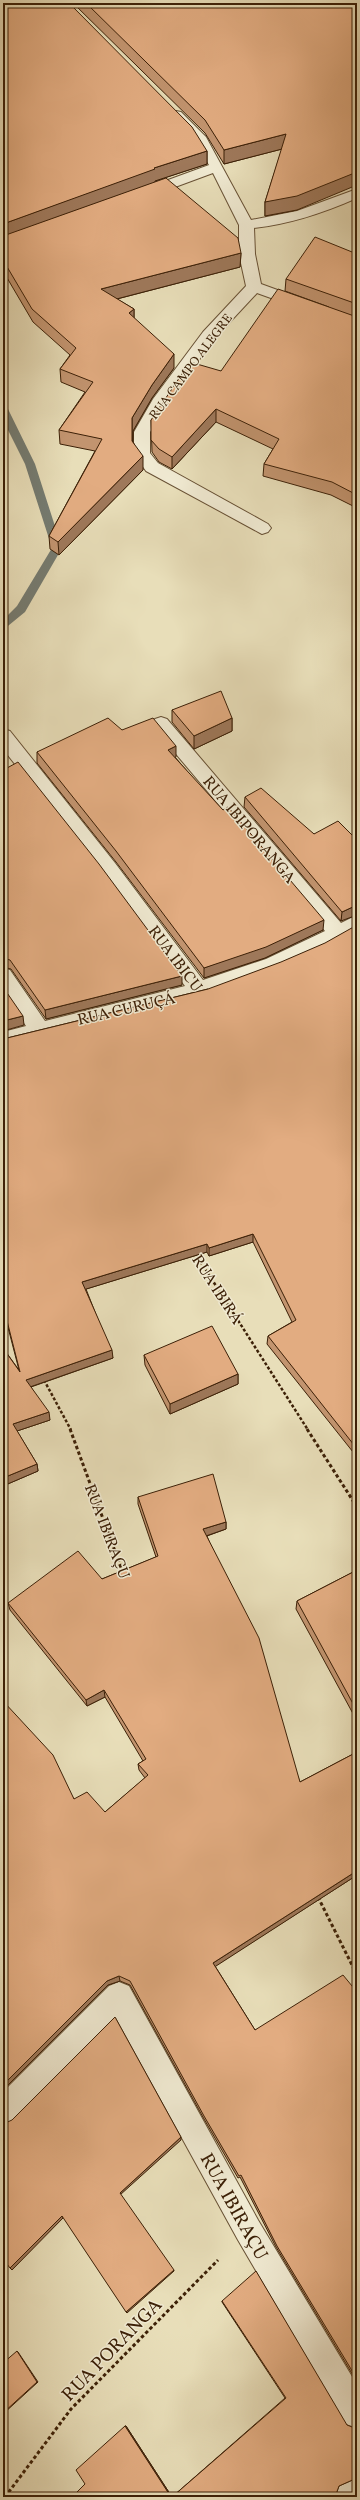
<svg xmlns="http://www.w3.org/2000/svg" width="360" height="2500" font-family="Vollkorn,serif">
<rect width="100%" height="100%" fill="#e8deb9"/>
<filter id="stains"><feTurbulence type="fractalNoise" baseFrequency=".005" numOctaves="4"/><feColorMatrix values="0 0 0 0 .2 0 0 0 0 .09 0 0 0 0 .02 0 0 0 .5 -.17"/></filter>
<radialGradient id="worn" r=".72"><stop offset=".6" stop-color="#630" stop-opacity="0"/><stop offset="1" stop-color="#630" stop-opacity=".3"/></radialGradient>
<g fill="none" stroke-linecap="round" stroke-linejoin="round">
<path fill="#757c72" fill-rule="evenodd" d="M3,406L8,409L35,464L62,548L25,612L3,630V620L17,606L52,548L25,464L3,420Z"/>
<g stroke="#675034" stroke-width="2">
<g id="street">
<path d="M176,111L181,112L206,137L251,220L297,211L357,189V198C323,213 290,224 254,228L255,254L261,284L357,319V329L257,293L215,338L166,405L150,432V453L158,463L268,524L271,528L268,532L262,534L146,471L134,454V432L153,399L203,332L246,286L239,254V225L213,173L148,197H138L136,194L138,191L209,165L193,139L169,115Z"/>
<path d="M161,717L167,719L341,923L357,915V932L323,951L280,970L207,997L3,1048V1032L26,1026L3,992V968L10,970L45,1021L185,986L101,873L3,749V729L10,731L115,863L203,980L266,959L325,931L155,729L152,724L155,719Z"/>
<path d="M119,1982L129,1986L258,2220L357,2385V2428L346,2424L238,2240L116,2018L13,2122L3,2126V2092L109,1986Z"/>
<path d="M357,2478V2497H334L338,2486Z"/>
</g>
</g>
<g stroke="#3c2007" stroke-width="2.5" stroke-dasharray="3 2" stroke-linecap="butt">
<path d="M195,1253L308,1430"/>
<path d="M44,1380L71,1430"/>
</g>
<g stroke="#3c2007" stroke-width="3" stroke-dasharray="3.5 2.5" stroke-linecap="butt">
<path d="M70,1429L123,1573"/>
<path d="M307,1429L357,1507"/>
<path d="M318,1897L357,1975"/>
<path d="M5,2497L71,2409L218,2260"/>
</g>
<use href="#street" fill="#f0ead2" fill-rule="evenodd"/>
</g>
<g fill="#c2946f" stroke="#3c2007">
<path d="M3,3L207,151V164L155,181V182L241,253L240,267L117,299L134,309V318L174,368L152,398L133,431V441L143,470L59,555L50,549L49,536L95,451L60,444L59,430L85,392L61,382L60,369L70,355L33,322L3,271Z"/>
<path d="M73,3H357L297,210L265,216V202L282,149L224,164L205,133Z"/>
<path d="M357,254V508L331,495L263,476L264,464L273,449L216,422L172,469L159,462L152,452L151,420L221,371L329,307L285,291L286,279Z"/>
<path d="M172,710L232,718V731L194,749L172,722Z"/>
<path d="M122,730L176,757H175L323,930L265,958L204,978L116,862L37,763V752Z"/>
<path d="M3,762L7,768L182,985L46,1019L11,969L3,967Z"/>
<path d="M245,797L314,834L357,840L341,921L244,807Z"/>
<path d="M208,989L357,1450L353,1452L267,1344L268,1336L292,1322L253,1242L209,1256L207,1252L86,1289L113,1358L31,1387L50,1420L17,1431L37,1464L38,1471L3,1486V1348L19,1370L3,1308V1039Z"/>
<path d="M144,1355L238,1374V1384L170,1414L145,1365Z"/>
<path d="M138,1497L226,1522V1529L207,1536L300,1782L357,1752V1884L354,1877L215,1966L255,2030L357,1992V2382L276,2247L240,2177L238,2178L204,2119L130,1985L120,1981L108,1985L3,2090V1701L74,1799L105,1812L145,1778L139,1770L138,1764L143,1761L105,1697L87,1706L10,1610L8,1603L102,1579L156,1557L138,1504Z"/>
<path d="M357,1570V1721L296,1609L297,1601Z"/>
<path d="M222,2301L357,2478L339,2486L335,2497H72L85,2484L125,2426H126L172,2497L285,2398L222,2302Z"/>
</g>
<g fill="#9e785a" stroke="#3c2007">
<path d="M286,134V148L224,164V150Z"/>
<path d="M207,151V164L155,181V183L3,237V224L154,168Z"/>
<path d="M357,172V185L297,210L265,216V202Z"/>
<path d="M241,253L240,267L101,303V289Z"/>
<path d="M134,309V322L129,313Z"/>
<path d="M174,354V368L152,398L133,431L132,454V418L152,385Z"/>
<path d="M216,409V422L172,469V457Z"/>
<path d="M143,456V470L59,555L58,542Z"/>
<path d="M232,718V731L194,749V736Z"/>
<path d="M176,746V757L168,761V750Z"/>
<path d="M357,905V915L341,921L342,912Z"/>
<path d="M324,920L323,930L265,958L204,978V968Z"/>
<path d="M182,976V985L46,1019L45,1010Z"/>
<path d="M23,1016L24,1025L3,1031V1021Z"/>
<path d="M253,1234V1242L209,1256V1248Z"/>
<path d="M207,1244V1252L83,1290L82,1282Z"/>
<path d="M112,1350L113,1358L27,1388L26,1380Z"/>
<path d="M238,1374V1384L170,1414V1404Z"/>
<path d="M49,1412L50,1420L14,1432L13,1424Z"/>
<path d="M357,1444V1450L353,1452L354,1445Z"/>
<path d="M37,1464L38,1471L3,1486V1478Z"/>
<path d="M226,1522V1529L203,1537V1529Z"/>
<path d="M104,1690L105,1697L87,1706L86,1700Z"/>
<path d="M355,1872L354,1877L213,1968V1963Z"/>
<path d="M119,1976L120,1981L108,1985L3,2090V2085L107,1981Z"/>
<path d="M181,2137V2140L120,2195V2193Z"/>
<path d="M62,2216L63,2218L12,2270L10,2268Z"/>
<path d="M174,2270V2271L127,2313L126,2312Z"/>
<path d="M17,2351L18,2352L38,2382L3,2414Z"/>
<path d="M125,2426H126L172,2497H171Z"/>
</g>
<g fill="#e2ac81" stroke="#3c2007">
<path d="M3,3H69L192,127L207,151L154,168L155,169L3,224Z"/>
<path d="M86,3H357V172L297,196L265,202L286,134L224,150L205,120Z"/>
<path d="M166,178L238,238L241,253L101,289L134,309L129,313L174,354L152,385L132,418V441L143,456L58,542L49,536L102,439L59,430L93,382L60,369L76,348L32,309L3,260V236Z"/>
<path d="M315,237L357,254V304L286,279Z"/>
<path d="M278,289L357,317V495L332,482L264,464L279,439L216,409L172,457L159,449L151,440V420L190,362L221,371Z"/>
<path d="M221,691L232,718L194,736L172,710Z"/>
<path d="M108,718L122,730L153,718L176,746L168,750L223,810L228,807L324,920L266,947L204,968L116,851L37,752Z"/>
<path d="M3,762L7,768L18,762L99,864L182,976L45,1010L10,960L3,958Z"/>
<path d="M261,788L314,834L338,821L357,840V905L342,912L245,797Z"/>
<path d="M357,925V1444L354,1445L268,1336L296,1320L253,1234L209,1248L207,1244L82,1282L112,1350L26,1380L49,1412L13,1424L37,1464L3,1478V1348L20,1372L3,1305V1039L208,989L281,962L325,943Z"/>
<path d="M3,987L23,1016L3,1021Z"/>
<path d="M212,1326L238,1374L170,1404L144,1355Z"/>
<path d="M213,1474L226,1522L203,1529L259,1638L300,1782L357,1752V1875L355,1872L213,1963L255,2030L343,1975L357,1992V2379L277,2246L241,2175L239,2176L204,2116L130,1981L119,1976L107,1981L3,2085V1701L53,1755L74,1799L87,1792L105,1812L148,1775L138,1764L146,1759L104,1690L86,1700L8,1603L78,1551L102,1579L158,1556L138,1497Z"/>
<path d="M357,1570V1711L297,1601Z"/>
<path d="M115,2017L181,2137L120,2193L174,2270L126,2312L62,2216L10,2268L3,2259V2124L12,2120Z"/>
<path d="M256,2271L347,2425L357,2429V2478L339,2486L335,2497H172L286,2398L222,2301Z"/>
<path d="M17,2351L37,2382L3,2413V2363Z"/>
<path d="M125,2426L171,2497H72L85,2484L76,2470Z"/>
</g>
<g text-anchor="middle" stroke-width="3" stroke-linejoin="round" paint-order="stroke">
<g font-size="13" fill="#3c2007" stroke="#f0ead2">
<text transform="translate(190 366) rotate(-53)" y="5">RUA CAMPO ALEGRE</text>
</g>
<g font-size="16" fill="#3c2007" stroke="#f0ead2">
<text transform="translate(250 829) rotate(50)" y="6">RUA IBIPORANGA</text>
<text transform="translate(176 958) rotate(53)" y="6">RUA IBICU</text>
<text transform="translate(126 1008) rotate(-13)" y="6">RUA CURUÇÁ</text>
<text transform="translate(218 1289) rotate(57)" y="6">RUA IBIRÁ</text>
<text transform="translate(108 1531) rotate(69)" y="6">RUA IBIRAÇU</text>
</g>
<g font-size="19" fill="#3c2007" stroke="#f0ead2">
<text transform="translate(235 2206) rotate(61)" y="7">RUA IBIRAÇU</text>
<text transform="translate(111 2349) rotate(-46)" y="7">RUA PORANGA</text>
</g>
</g>
<rect width="360" height="2500" fill="none" stroke="#e8deb9" stroke-width="16"/>
<rect x="4" y="4" width="352" height="2492" fill="none" stroke="#3c2007" stroke-width="2"/>
<rect x="8" y="8" width="344" height="2484" fill="none" stroke="#3c2007"/>
<rect width="100%" height="100%" filter="url(#stains)"/>
<rect width="100%" height="100%" fill="url(#worn)"/>
</svg>
